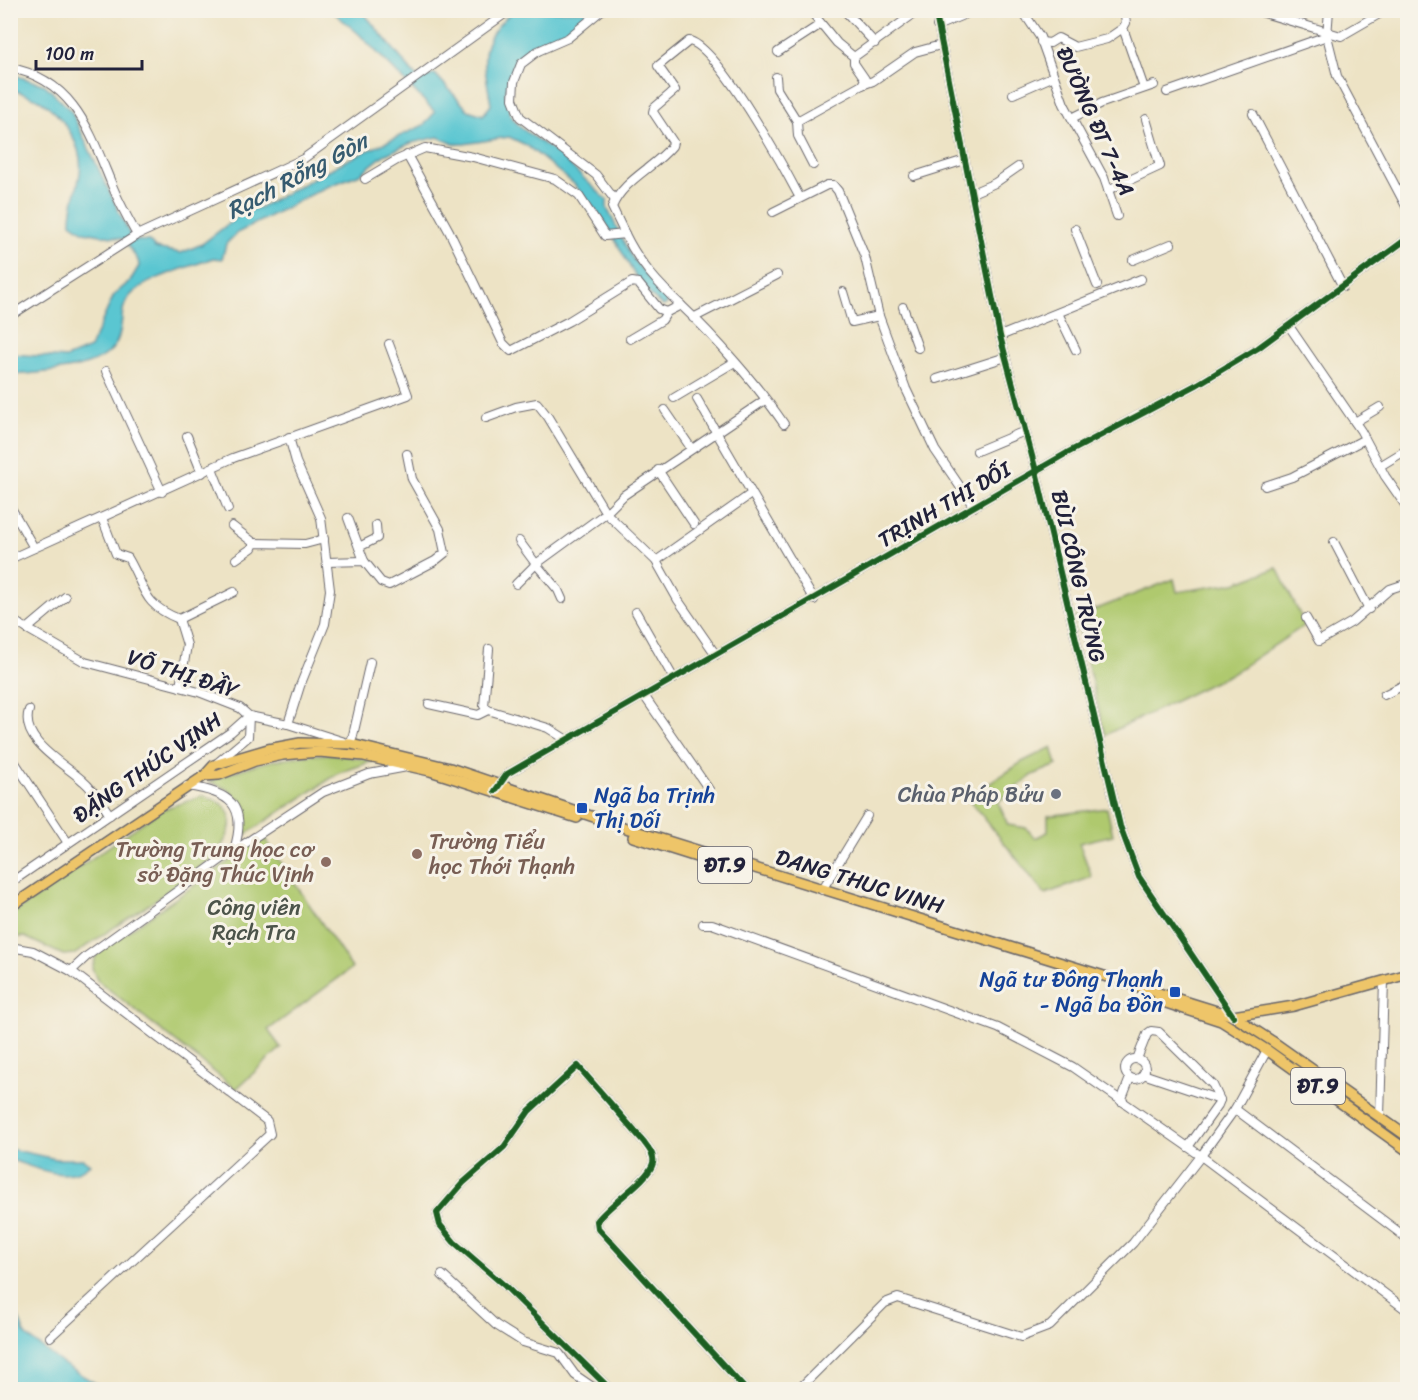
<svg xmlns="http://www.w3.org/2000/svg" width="1418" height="1400" font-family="Sriracha,sans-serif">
<rect width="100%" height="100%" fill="#f7f3e8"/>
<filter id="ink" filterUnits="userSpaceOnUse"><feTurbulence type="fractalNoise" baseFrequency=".0167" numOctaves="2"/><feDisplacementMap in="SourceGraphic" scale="12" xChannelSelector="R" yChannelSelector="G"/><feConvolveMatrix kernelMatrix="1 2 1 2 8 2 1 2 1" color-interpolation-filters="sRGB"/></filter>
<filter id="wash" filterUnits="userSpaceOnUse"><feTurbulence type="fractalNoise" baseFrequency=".008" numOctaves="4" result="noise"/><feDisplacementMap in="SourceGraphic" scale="24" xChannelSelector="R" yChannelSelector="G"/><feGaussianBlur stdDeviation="1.35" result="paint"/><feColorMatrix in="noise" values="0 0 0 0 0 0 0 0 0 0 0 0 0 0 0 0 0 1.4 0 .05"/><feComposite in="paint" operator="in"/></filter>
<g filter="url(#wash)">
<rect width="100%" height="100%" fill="#ede3c5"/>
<g fill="#afc96e" stroke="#687654" stroke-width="1.5">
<path d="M1277,568L1305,625L1233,673L1105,735L1076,617L1174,579L1177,592L1235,583Z"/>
<path d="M1052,747L1057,765L1033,775L998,802L1008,825L1026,828L1035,838L1048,832V816L1107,808L1113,835L1079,843L1092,877L1045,894L968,798L1022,762Z"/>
<path d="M333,754L373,761L339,773L243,836C246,806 239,790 209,782C249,763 288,755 333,754Z"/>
<path d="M202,796C246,804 232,841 207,862C166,896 118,923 75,954L63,955L25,937H11L10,916L161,810Z"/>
<path d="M264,837L352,968L268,1030L281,1048L236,1089L97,980L92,968L97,953Z"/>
</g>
<g fill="#5ac6d1" stroke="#3e7486" stroke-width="1.5">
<path d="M332,11H362L419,80L435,74L468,110L483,115L491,105C484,61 475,43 513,11H593L575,27L521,56L514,65L505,93L511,116L521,128L560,156L607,200V208L632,258L667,299V304L663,306L652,297L633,272L605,222L574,184L526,145L509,137L464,144H454L438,137L411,143L384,155L360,174L324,188L237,233L226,244L222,259L213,258C191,267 145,278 130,296C119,308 124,324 118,339C107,372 41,372 11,375V354L66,358L90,348L114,295L130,281L139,266L138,260L123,239L84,232L71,223C70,207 78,189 80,173C84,146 63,116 41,101C33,96 20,93 11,89V74L45,85L71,111L130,235L135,240L149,241L155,248L181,253L202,244L244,212L261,207L345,161L424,125L435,112L359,34Z"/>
<path d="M10,1149L56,1159H83L90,1164C69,1185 34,1167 11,1160Z"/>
<path d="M10,1295L24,1332L28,1337L63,1364L105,1389H11Z"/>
</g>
</g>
<g filter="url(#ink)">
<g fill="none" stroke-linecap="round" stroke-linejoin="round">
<g stroke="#69666b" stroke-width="10">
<g id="minor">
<path d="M602,10L568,38L538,51L521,64L514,82L513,99L520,117L596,175L615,200"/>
<path d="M810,10L837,43L854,57"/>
<path d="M844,10L875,43"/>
<path d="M935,10L1000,336L1036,471L1120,826L1139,877L1233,1016"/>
<path d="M1022,10L1040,37L1064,104L1104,178L1117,216"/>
<path d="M1124,10L1126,23L1123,28L1144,88"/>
<path d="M1254,10L1341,36L1386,10"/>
<path d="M1329,10L1327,36L1337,76L1408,210"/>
<path d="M776,13L780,10"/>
<path d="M937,26L975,10"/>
<path d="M1041,42L1050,43L1058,38L1075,47L1107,39L1123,28"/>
<path d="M778,52L821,24"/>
<path d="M10,68C72,79 89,129 110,180C117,199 127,217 137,235"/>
<path d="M776,77L777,89L797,121L862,85L865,79L854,63V57L919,10"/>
<path d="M862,85L873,81L915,52L941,45"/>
<path d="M1167,92L1327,36"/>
<path d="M1013,94L1054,76"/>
<path d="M1253,114L1343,287"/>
<path d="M1072,118L1102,103L1154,85"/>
<path d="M797,121L798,136L813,165"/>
<path d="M407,155L449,231L503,343L511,351L569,321L632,282L638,283L659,309L667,312L681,305"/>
<path d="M914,176L965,160"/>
<path d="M365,179L397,160L425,148L473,157L555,179L579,196L605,236L625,234C639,263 658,284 682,306C715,337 758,386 784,424"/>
<path d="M1108,190L1160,166L1146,119"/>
<path d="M972,193L995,183L1018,167"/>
<path d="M773,212L827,185H833L838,191L865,257L879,316L906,389L935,450L974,507"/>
<path d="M1075,229L1097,285"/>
<path d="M625,234L612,207C623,180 654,168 672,146L673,142L653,112L654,108L675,90L658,66L689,41C717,45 785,169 800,198"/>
<path d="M1133,260L1171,244"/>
<path d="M843,292L852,322L879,316"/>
<path d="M903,307L918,348"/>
<path d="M1058,313L1076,350"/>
<path d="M10,316L137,235L303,159L510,10"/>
<path d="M693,318L777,275"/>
<path d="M1289,326L1361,431L1385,476L1408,509"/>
<path d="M1000,336L1141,279"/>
<path d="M630,339L662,320L667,312"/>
<path d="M106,371L162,492"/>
<path d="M937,379L1006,357"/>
<path d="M674,398L733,363"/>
<path d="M697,399L814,600"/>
<path d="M665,410L691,448"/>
<path d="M486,418L516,407L537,403L548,417L606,513L656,561L678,600L716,655"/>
<path d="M1355,422L1380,407"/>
<path d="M187,436L202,473"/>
<path d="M977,451L1025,431"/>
<path d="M1380,466L1408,449"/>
<path d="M212,468L228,509"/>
<path d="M658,470L694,524"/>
<path d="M1265,486L1292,477L1365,439"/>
<path d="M10,506L34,548"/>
<path d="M102,518L116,554L128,558C146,588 141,604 179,619"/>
<path d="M348,518L364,561"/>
<path d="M232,526L254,543"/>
<path d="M1334,542L1369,609"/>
<path d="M359,547L377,538L376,525"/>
<path d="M10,559L233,458L408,395L389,344"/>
<path d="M236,559L252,548L254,543L305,544L324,539"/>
<path d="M656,561L751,494"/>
<path d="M327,562L364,561L381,582L389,585L435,561L445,553L440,529L412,479L407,454"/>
<path d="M516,584L536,564L519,541"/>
<path d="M562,599L558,590L536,564L606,513L624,495L765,400"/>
<path d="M636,612L674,679"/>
<path d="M1306,618L1319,641L1352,622L1390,589L1408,583"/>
<path d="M10,619L85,662L199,692L240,708L249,716L288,724L351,744L370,662"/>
<path d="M27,629L65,597"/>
<path d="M489,649L484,706L488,710L548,728L567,740"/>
<path d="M180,687L187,645L179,619L234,592"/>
<path d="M1384,695L1408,683"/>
<path d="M645,697L710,791"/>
<path d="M429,704L478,715L488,710"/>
<path d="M29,710C19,741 65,764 83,781C94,790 102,804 110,815"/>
<path d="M288,724L300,686L325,624L330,590L321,518L296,462L289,437"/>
<path d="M10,755L68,843"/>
<path d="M217,763L248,737L249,716"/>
<path d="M187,786C230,792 248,805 234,850"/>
<path d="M497,787L507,774L1067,453L1198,384L1258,348L1408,238"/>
<path d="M10,883L231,732L249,716"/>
<path d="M822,890L867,816"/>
<path d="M703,924H712L998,1028L1073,1067L1201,1156L1408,1311"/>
<path d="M10,947L33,951L71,971L87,956L226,856L323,792L369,774L407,767"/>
<circle cx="1135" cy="1069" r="10"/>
<path d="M1137,1059L1147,1034L1151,1031L1159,1032L1213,1085L1220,1100L1218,1105L1188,1147"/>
<path d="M1143,1074L1220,1100"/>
<path d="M1121,1101L1130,1078"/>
<path d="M1235,1109L1408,1239"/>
<path d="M1380,1116L1384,981"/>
<path d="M442,1275L496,1325L523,1342L559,1353L575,1375L597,1390"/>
<path d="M50,1337L270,1134L267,1121L71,971"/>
<path d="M611,1390L505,1286L454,1242L440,1225L437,1213L463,1183L504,1147L529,1111L578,1066L644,1142C648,1148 655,1155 653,1163C649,1180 609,1204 597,1221L598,1228L746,1390"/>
<path d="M798,1390L885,1303L898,1298L1021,1337L1050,1326L1133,1243L1201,1156L1235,1109L1267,1050"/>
</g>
</g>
<g stroke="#69666b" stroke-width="12">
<g id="major">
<path d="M204,776L219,775L255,761L283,755L319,752L364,756L430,771L577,818"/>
<path d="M633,837L709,861"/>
<path d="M10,907L204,776L214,765L268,749L300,743L351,744L450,768L629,829L1233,1016L1272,1041L1408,1137"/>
<path d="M1157,1000L1221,1021L1267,1050L1408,1151"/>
<path d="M1233,1016L1294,1006L1408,974"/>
</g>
</g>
<use href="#minor" stroke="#fff" stroke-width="8"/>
<use href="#major" stroke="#eec569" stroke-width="9"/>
<g stroke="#f7f3e8" stroke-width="10">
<g id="cycleway">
<path d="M935,10L1000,336L1036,471L1120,826L1139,877L1233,1016"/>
<path d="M495,791L507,774L1067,453L1198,384L1258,348L1408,238"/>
<path d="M611,1390L505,1286L454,1242L440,1225L437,1213L463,1183L504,1147L529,1111L578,1066L644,1142C648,1148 655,1155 653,1163C649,1180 609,1204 597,1221L598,1228L746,1390"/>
</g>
</g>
<use href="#cycleway" stroke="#1b5e20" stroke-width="6"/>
</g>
</g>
<circle fill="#6b7280" stroke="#f7f3e8" stroke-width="2" cx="1056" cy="794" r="6"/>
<g fill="#1a4fb4" stroke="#f7f3e8" stroke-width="2">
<rect x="576" y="802" width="12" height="12" rx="3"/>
<rect x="1169" y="986" width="12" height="12" rx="3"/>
</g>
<g fill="#8d6e63" stroke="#f7f3e8" stroke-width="2">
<circle cx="417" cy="854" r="6"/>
<circle cx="326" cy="862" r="6"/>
</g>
<g text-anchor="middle" stroke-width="6" stroke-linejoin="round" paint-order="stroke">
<g fill="#f7f3e8" stroke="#62616f" stroke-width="1.5">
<rect x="698" y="847" width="54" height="36" rx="4.5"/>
<rect x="1291" y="1068" width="54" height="36" rx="4.5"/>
</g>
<g font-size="21" font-weight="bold" fill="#22223b">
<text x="725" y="872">ĐT.9</text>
<text x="1318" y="1093">ĐT.9</text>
</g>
<g font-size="22" fill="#22223b" stroke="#f7f3e8">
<text transform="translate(1096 121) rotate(66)" y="8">ĐƯỜNG ĐT 7-4A</text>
<text transform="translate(944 504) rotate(-30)" y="8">TRỊNH THỊ DỐI</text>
<text transform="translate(1079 576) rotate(77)" y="8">BÙI CÔNG TRỪNG</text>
<text transform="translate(183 673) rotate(18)" y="8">VÕ THỊ ĐẦY</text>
<text transform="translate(147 767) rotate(-35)" y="8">ĐẶNG THÚC VỊNH</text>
<text transform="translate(860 881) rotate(17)" y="8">DANG THUC VINH</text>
</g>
<g font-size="22" fill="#5b616d" stroke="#f7f3e8" text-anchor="end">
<text x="1044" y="802">Chùa Pháp Bửu</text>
</g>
<g font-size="22" fill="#164399" stroke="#f7f3e8" text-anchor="start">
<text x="594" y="803">Ngã ba Trịnh<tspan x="594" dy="25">Thị Dối</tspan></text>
<text x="1163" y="987" text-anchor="end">Ngã tư Đông Thạnh<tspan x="1163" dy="25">- Ngã ba Đồn</tspan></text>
</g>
<g font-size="22" fill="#785e54" stroke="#f7f3e8" text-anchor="start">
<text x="429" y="849">Trường Tiểu<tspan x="429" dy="25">học Thới Thạnh</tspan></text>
<text x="314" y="857" text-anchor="end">Trường Trung học cơ<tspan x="314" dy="25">sở Đặng Thúc Vịnh</tspan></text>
</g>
<g font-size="22" fill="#4c544a" stroke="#f7f3e8">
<text x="254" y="915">Công viên<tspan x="254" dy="25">Rạch Tra</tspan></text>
</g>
<g font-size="24" font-style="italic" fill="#365b70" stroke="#f7f3e8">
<text transform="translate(297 176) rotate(-28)" y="8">Rạch Rỗng Gòn</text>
</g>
</g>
<rect width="1418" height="1400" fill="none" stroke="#f7f3e8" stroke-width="36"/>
<path d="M36 60v9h106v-9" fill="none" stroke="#22223b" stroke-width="3"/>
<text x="45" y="60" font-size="18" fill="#22223b" stroke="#f7f3e8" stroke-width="4.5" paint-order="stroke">100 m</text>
</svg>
